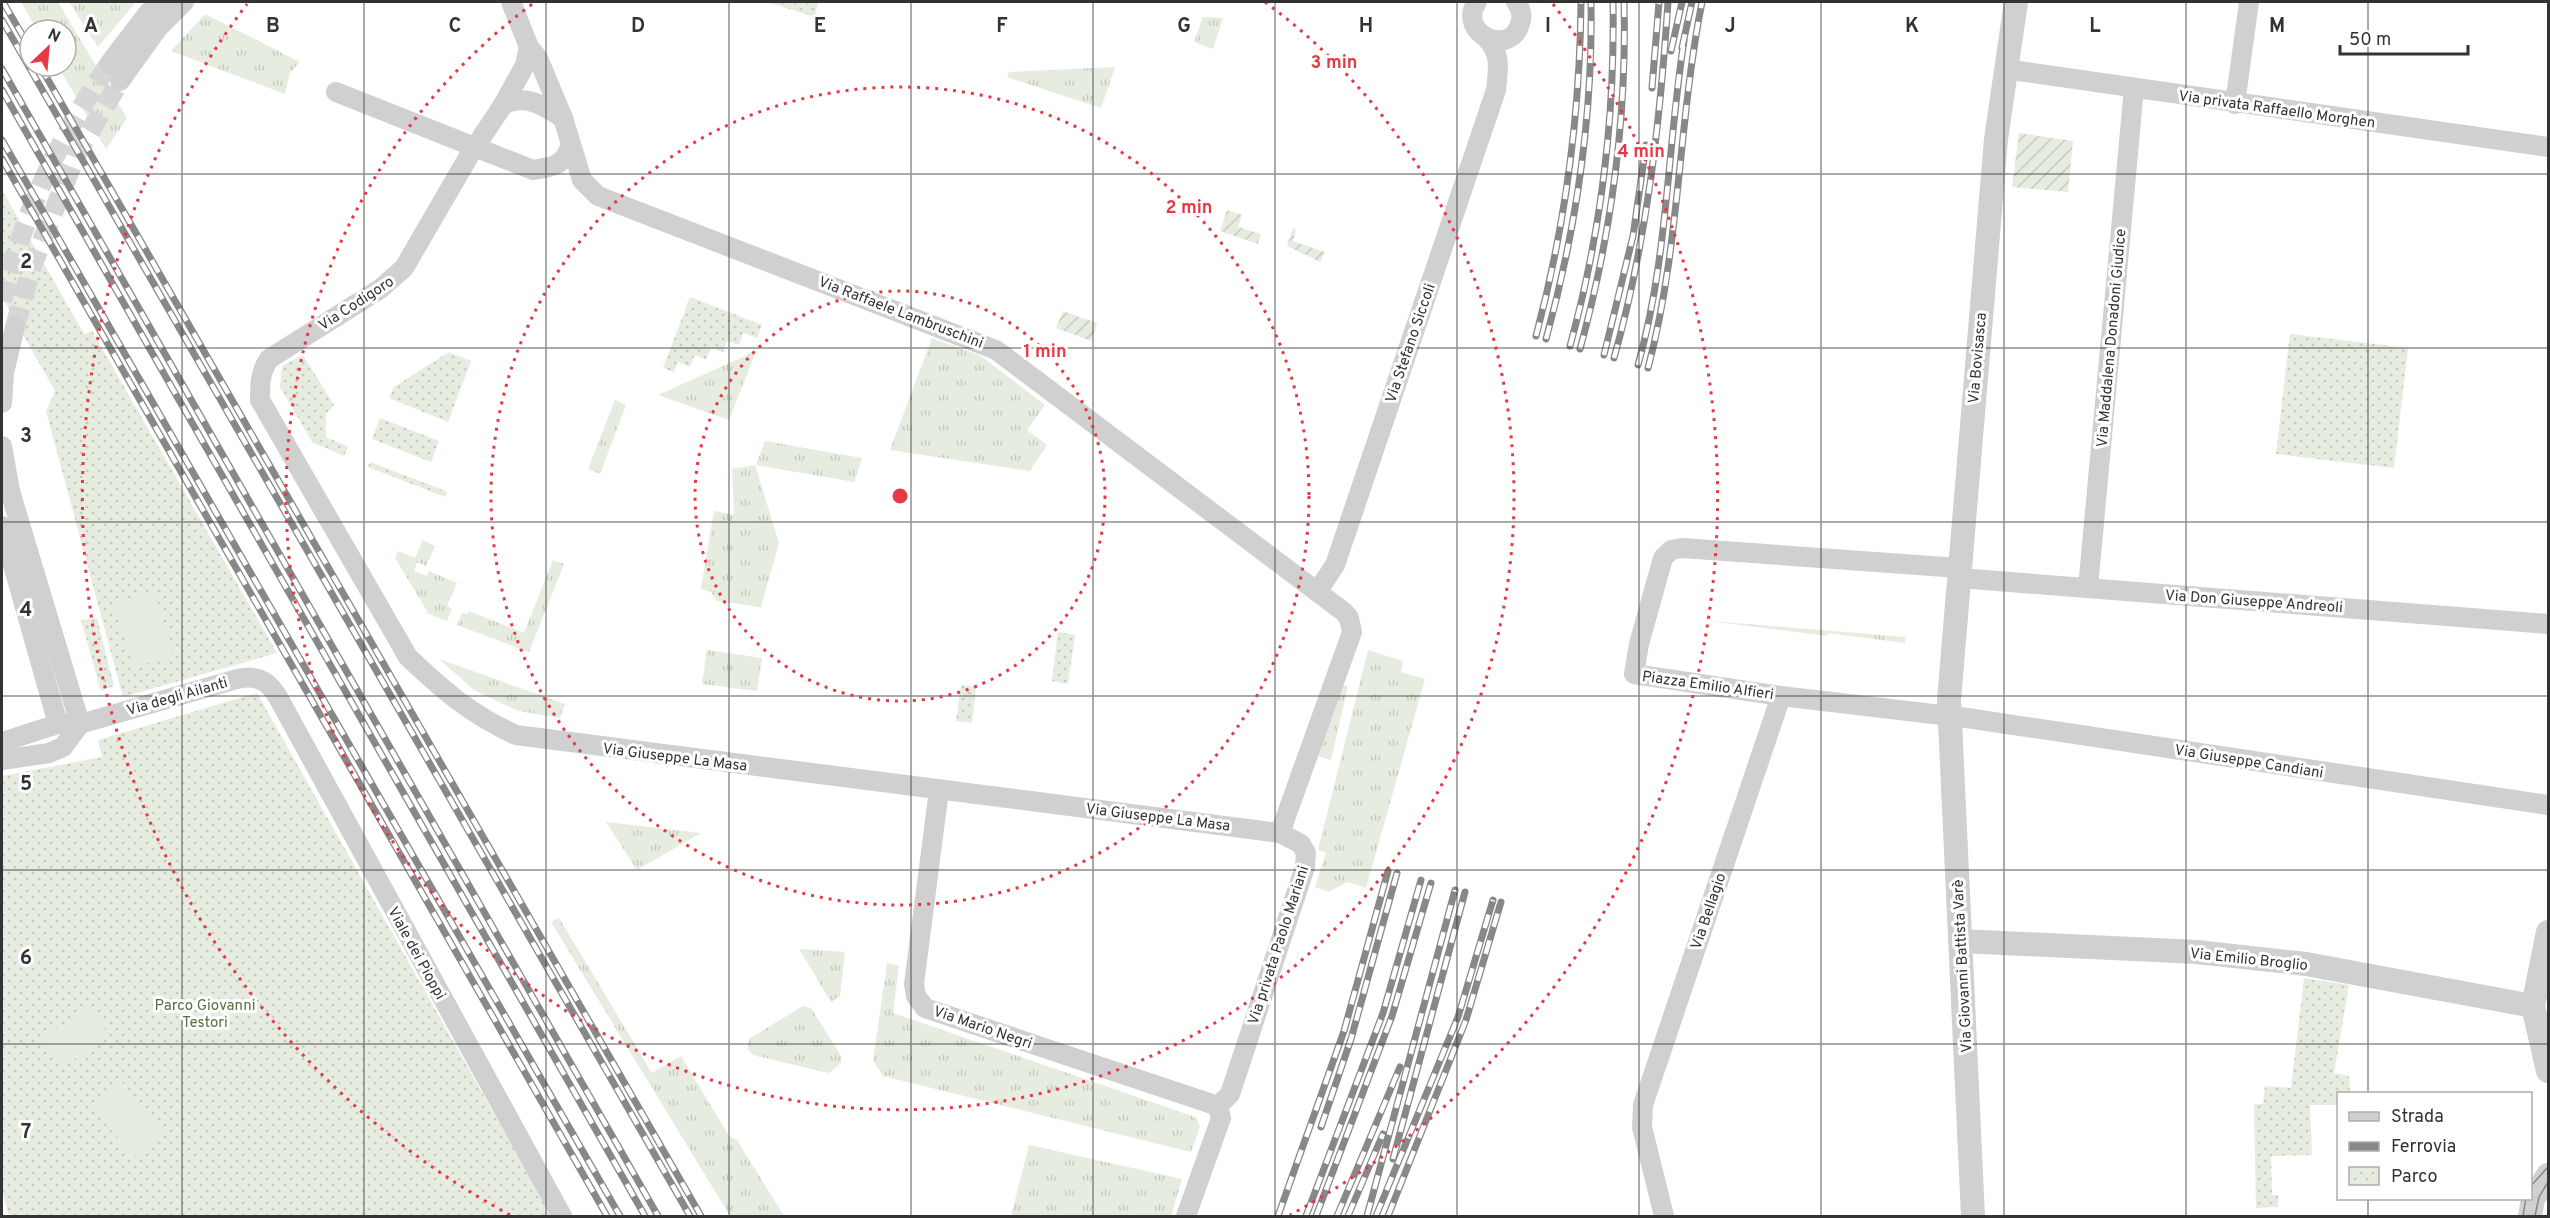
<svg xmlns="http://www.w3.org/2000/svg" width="2550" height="1218" font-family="Overpass,sans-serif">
<defs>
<pattern id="grass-tufts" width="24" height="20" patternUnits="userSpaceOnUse" patternTransform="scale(1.5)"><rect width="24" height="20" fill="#e6ecdf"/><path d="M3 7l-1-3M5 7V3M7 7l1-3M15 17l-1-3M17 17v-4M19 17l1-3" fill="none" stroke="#c6cbc0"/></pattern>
<pattern id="park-dots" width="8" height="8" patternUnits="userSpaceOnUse" patternTransform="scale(1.5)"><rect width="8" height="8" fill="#e6ecdf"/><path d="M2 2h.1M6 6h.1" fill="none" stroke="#c6cbc0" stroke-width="1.8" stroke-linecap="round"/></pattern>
<pattern id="garden-furrows" width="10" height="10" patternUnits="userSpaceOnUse" patternTransform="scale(1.5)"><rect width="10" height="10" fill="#e6ecdf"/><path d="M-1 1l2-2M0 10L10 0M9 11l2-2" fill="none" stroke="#c6cbc0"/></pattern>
</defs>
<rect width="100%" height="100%" fill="#fff"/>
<g fill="url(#grass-tufts)">
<path d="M21,2H58L127,118L106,149L58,66H66V30H37Z"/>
<path d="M69,2H136L98,47Z"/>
<path d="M205,14L300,62L290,73L285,94L171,51Z"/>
<path d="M1203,17L1223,18L1213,49L1194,42Z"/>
<path d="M1115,67L1101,108L1007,77L1009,72Z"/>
<path d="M932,338L981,356L1045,405L1027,430L1047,445L1030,471L890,450Z"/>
<path d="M756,351L729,420L658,395Z"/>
<path d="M615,400L626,405L600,474L588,469Z"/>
<path d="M765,441L862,458L854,482L756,465Z"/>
<path d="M755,465L779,543L761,607L717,601L710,591L701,589L714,511L734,515L732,469Z"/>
<path d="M423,540L435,546L426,566L417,562L414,571L427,576L429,571L457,583L447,606L452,609L447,621L429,614L395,558L398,551L415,558Z"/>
<path d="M553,560L564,564L529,652L457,625L462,613L467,614L469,611L524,633Z"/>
<path d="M1710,621L1906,637L1905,643L1828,633L1827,636Z"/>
<path d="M707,650L762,658L757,691L702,684Z"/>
<path d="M1368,650L1403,661L1401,672L1425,679L1366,888L1347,882L1329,892L1315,887L1326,852L1318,850Z"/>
<path d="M439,659L565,704L560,718L518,711L474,690Z"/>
<path d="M1340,683L1348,686L1331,760L1315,755Z"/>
<path d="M606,822L701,833L637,870Z"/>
<path d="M559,918L652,1073L681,1056L729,1136L737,1140L784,1216H730L551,922Z"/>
<path d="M799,949L845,952L840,996L831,1002Z"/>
<path d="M887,963L899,966L893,1013L1195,1117L1200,1127L1191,1152L883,1076L873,1061Z"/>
<path d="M803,1006L811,1008L841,1056V1063L829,1073L753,1055L748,1049L749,1039Z"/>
<path d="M1029,1145L1182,1179L1171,1216H1011Z"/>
</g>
<g fill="url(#park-dots)">
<path d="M767,2H818L815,17Z"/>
<path d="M2,190L84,334L92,331L277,653L123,697L46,411L55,391L2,297Z"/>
<path d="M690,297L762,325L757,338L743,333L739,345L727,341L723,352L711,348L706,360L695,355L690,367L678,362L674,372L663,368Z"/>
<path d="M2290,334L2408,348L2394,468L2276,454Z"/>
<path d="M449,352L471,361L448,422L389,398L394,387Z"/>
<path d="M303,355L334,405L326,414V437L348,447L344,456L312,442L280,387L282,366Z"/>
<path d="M380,418L439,441L431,462L372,439Z"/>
<path d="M370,462L443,490L447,492L445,497L368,467Z"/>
<path d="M97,618L114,686L101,691L81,620Z"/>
<path d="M1058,632L1075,635L1068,684L1052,681Z"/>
<path d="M961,685L976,687L972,723L956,721Z"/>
<path d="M257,693L541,1197L552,1216H9L2,1192V776L102,757L98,740Z"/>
<path d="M2304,978L2349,985L2334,1073L2349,1076L2350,1093L2338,1094V1105H2310L2312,1155L2271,1156L2272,1195H2278V1207L2256,1208L2254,1104H2263L2265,1086L2291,1088Z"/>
</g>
<g fill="url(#garden-furrows)">
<path d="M2019,133L2073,141L2068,192L2012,187Z"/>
<path d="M1227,210L1242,215L1238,227L1261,234L1258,244L1220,231Z"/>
<path d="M1293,228L1296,229L1293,241L1325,252L1320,262L1287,246Z"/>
<path d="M1063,311L1097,323L1091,341L1056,328Z"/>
</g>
<g fill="#e6ecdf">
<path d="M154,591L173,656L133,667L114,603Z"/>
<path d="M91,1007L110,1037L60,1068L42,1038Z"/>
<path d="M122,1082L163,1133L133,1157L92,1106Z"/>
</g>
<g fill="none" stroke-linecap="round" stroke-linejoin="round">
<g stroke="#d6d6d6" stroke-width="20" stroke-dasharray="20 10" stroke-linecap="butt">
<path d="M2,301C26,208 56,144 109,64"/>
<path d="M15,327L32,266L76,155L120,81"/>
</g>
<g stroke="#d0d0d0" stroke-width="20">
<path d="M511,2L529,47L538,58L563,118L582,180L598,196L996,350L1344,612L1349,618L1352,632L1280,833"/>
<path d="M1477,2C1456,33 1510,58 1520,24C1523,16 1521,8 1516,2"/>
<path d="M529,47L525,65L503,105L469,156L404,268L380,289L269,359C260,372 260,384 260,400L408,657C444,691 470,714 516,735L1280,833L1301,844L1306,853L1305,867L1230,1094L1218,1106"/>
<path d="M109,64L148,13L160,2"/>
<path d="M2005,69L2548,147"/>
<path d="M120,81L158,28L184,2"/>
<path d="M336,92L533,170C552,167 565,166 571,144"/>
<path d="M2235,104L2249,2"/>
<path d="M503,105C525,93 544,106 563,118"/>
<path d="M2,403L4,373L15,327"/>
<path d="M2,446L10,491L80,724L63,747L49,753L2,760"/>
<path d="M2,526L58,724"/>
<path d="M1959,568L1682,548L1671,550L1663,558L1639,644L1634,674L1781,696L1967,718L2548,805"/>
<path d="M1959,578L2548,624"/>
<path d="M2088,588L2134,88"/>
<path d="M1317,592L1335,565L1496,90C1498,69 1502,54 1486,38"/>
<path d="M2,742L58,724H80L237,679C271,671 277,697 291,721L562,1216"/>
<path d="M939,790L914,984L916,996L925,1008L1218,1106"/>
<path d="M1186,1216L1221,1118L1218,1106"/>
<path d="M1664,1216L1642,1127L1643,1105L1781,696"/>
</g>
<g stroke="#d0d0d0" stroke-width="24">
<path d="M2548,932L2533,1006L2548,1071"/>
<path d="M1961,941L2197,952L2306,964L2533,1006"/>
<path d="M1973,1216L1949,700L1996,139L2016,2"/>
<path d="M2530,1216L2533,1199L2548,1175"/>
</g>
<g stroke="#888" stroke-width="1.5">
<path d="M2530,1187L2548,1167"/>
<path d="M2523,1216L2526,1198"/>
<path d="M2535,1216L2539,1197L2548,1182"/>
</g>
<g stroke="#888" stroke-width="7">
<g id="rail">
<path d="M3,2L30,48"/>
<path d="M2,20L690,1216"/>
<path d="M1682,48L1692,2"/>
<path d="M1671,51L1682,2"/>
<path d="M40,66L701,1216"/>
<path d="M2,69L658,1216"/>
<path d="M1652,88L1659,2"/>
<path d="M2,90L645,1216"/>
<path d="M2,140L620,1216"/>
<path d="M2,159L607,1216"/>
<path d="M1536,336C1565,227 1580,114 1581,2"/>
<path d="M1546,339C1576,230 1593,115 1591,2"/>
<path d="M1570,346C1601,233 1615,118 1613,2"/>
<path d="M1580,349C1611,236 1627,119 1624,2"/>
<path d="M1604,355L1633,236L1646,145"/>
<path d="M1614,358C1647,241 1660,122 1668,2"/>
<path d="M1638,365C1668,259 1667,149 1684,41"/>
<path d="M1648,368C1680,248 1678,123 1702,2"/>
<path d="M1321,1127L1351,1039L1397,873"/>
<path d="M1393,1159L1465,892"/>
<path d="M1278,1216L1344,1031L1388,871"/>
<path d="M1306,1216L1383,1013L1421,880"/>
<path d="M1316,1216L1392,1016L1431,883"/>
<path d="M1337,1216L1400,1067"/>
<path d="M1348,1216L1383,1134"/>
<path d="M1367,1216L1455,890"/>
<path d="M1376,1216L1458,1017L1493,900"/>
<path d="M1388,1216L1466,1020L1501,902"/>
</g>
</g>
<use href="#rail" stroke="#fff" stroke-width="4.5" stroke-dasharray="14" stroke-linecap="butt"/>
</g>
<path fill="none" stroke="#333" stroke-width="1.5" stroke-opacity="0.55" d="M182,2V1216M364,2V1216M546,2V1216M729,2V1216M911,2V1216M1093,2V1216M1275,2V1216M1457,2V1216M1639,2V1216M1821,2V1216M2004,2V1216M2186,2V1216M2368,2V1094M2,174H2548M2,348H2548M2,522H2548M2,696H2548M2,870H2548M2,1044H2548M2368,1198V1216"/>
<g fill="none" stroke="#e63946" stroke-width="3" stroke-dasharray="3 6">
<circle cx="900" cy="496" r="205"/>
<circle cx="900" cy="496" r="409"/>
<path d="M1265 2A614 614 0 1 1 535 2"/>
<path d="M510 1215A818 818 0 0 1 247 4M1553 4A818 818 0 0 1 1290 1215"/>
</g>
<g text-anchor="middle" stroke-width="6" stroke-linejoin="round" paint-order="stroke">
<g font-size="15" fill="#333" stroke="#fff">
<text transform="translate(2277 109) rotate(8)" y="5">Via privata Raffaello Morghen</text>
<text transform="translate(356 303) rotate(-33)" y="5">Via Codigoro</text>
<text transform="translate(901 312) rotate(21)" y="5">Via Raffaele Lambruschini</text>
<text transform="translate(2111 338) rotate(-85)" y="5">Via Maddalena Donadoni Giudice</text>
<text transform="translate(1410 343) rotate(-71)" y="5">Via Stefano Siccoli</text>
<text transform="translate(1977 358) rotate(-85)" y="5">Via Bovisasca</text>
<text transform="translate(2254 601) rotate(4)" y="5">Via Don Giuseppe Andreoli</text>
<text transform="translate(1708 685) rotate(8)" y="5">Piazza Emilio Alfieri</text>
<text transform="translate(177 696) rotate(-16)" y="5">Via degli Ailanti</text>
<text transform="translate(675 757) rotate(7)" y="5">Via Giuseppe La Masa</text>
<text transform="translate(2249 761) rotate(9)" y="5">Via Giuseppe Candiani</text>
<text transform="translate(1158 817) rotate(7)" y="5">Via Giuseppe La Masa</text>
<text transform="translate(1708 911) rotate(-71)" y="5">Via Bellagio</text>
<text transform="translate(1278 945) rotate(-72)" y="5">Via privata Paolo Mariani</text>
<text transform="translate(417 953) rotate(61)" y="5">Viale dei Pioppi</text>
<text transform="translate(2249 959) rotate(6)" y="5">Via Emilio Broglio</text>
<text transform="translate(1962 966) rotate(-93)" y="5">Via Giovanni Battista Varè</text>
<text transform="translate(983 1027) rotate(19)" y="5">Via Mario Negri</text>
</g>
<g font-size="15" fill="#56703f" stroke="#fff">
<text x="205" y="1010">Parco Giovanni<tspan x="205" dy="17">Testori</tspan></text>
</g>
</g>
<g font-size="20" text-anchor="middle" font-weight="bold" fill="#333" stroke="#fff" stroke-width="6" stroke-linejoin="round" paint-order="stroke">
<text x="91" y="32">A</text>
<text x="273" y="32">B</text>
<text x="455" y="32">C</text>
<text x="638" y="32">D</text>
<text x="820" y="32">E</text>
<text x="1002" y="32">F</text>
<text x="1184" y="32">G</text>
<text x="1366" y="32">H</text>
<text x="1548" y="32">I</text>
<text x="1730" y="32">J</text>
<text x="1912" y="32">K</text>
<text x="2095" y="32">L</text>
<text x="2277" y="32">M</text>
<text x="26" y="268">2</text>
<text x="26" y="442">3</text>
<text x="26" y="616">4</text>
<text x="26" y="790">5</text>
<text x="26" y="964">6</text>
<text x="26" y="1138">7</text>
</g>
<circle cx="900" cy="496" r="9" fill="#e63946" stroke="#fff" stroke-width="3"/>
<g font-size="18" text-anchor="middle" font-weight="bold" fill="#e63946" stroke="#fff" stroke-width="6" stroke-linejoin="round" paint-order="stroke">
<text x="1334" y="68">3 min</text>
<text x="1641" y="157">4 min</text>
<text x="1189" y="213">2 min</text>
<text x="1045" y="357">1 min</text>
</g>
<rect width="2550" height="1218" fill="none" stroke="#333333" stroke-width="6"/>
<rect x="2337" y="1092" width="195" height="108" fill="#ffffff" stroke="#adadad" stroke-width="1.5"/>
<rect x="2349" y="1112" width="30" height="9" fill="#d0d0d0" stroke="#adadad" stroke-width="1.5"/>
<text x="2391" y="1122" font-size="18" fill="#333333">Strada</text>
<rect x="2349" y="1142" width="30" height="9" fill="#888888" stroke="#adadad" stroke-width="1.5"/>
<text x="2391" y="1152" font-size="18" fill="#333333">Ferrovia</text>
<rect x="2349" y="1167" width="30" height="18" fill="url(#park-dots)" stroke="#adadad" stroke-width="1.5"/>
<text x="2391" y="1182" font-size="18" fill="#333333">Parco</text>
<g transform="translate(48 48) rotate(26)"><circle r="28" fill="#ffffff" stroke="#adadad" stroke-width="1.5"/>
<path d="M0-4.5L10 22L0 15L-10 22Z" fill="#e63946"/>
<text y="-9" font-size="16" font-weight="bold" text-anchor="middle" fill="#333333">N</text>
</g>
<path d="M2340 45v9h128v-9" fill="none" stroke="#333333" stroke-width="3"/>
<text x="2349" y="45" font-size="18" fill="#333333" stroke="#ffffff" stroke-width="4.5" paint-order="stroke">50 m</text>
</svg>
